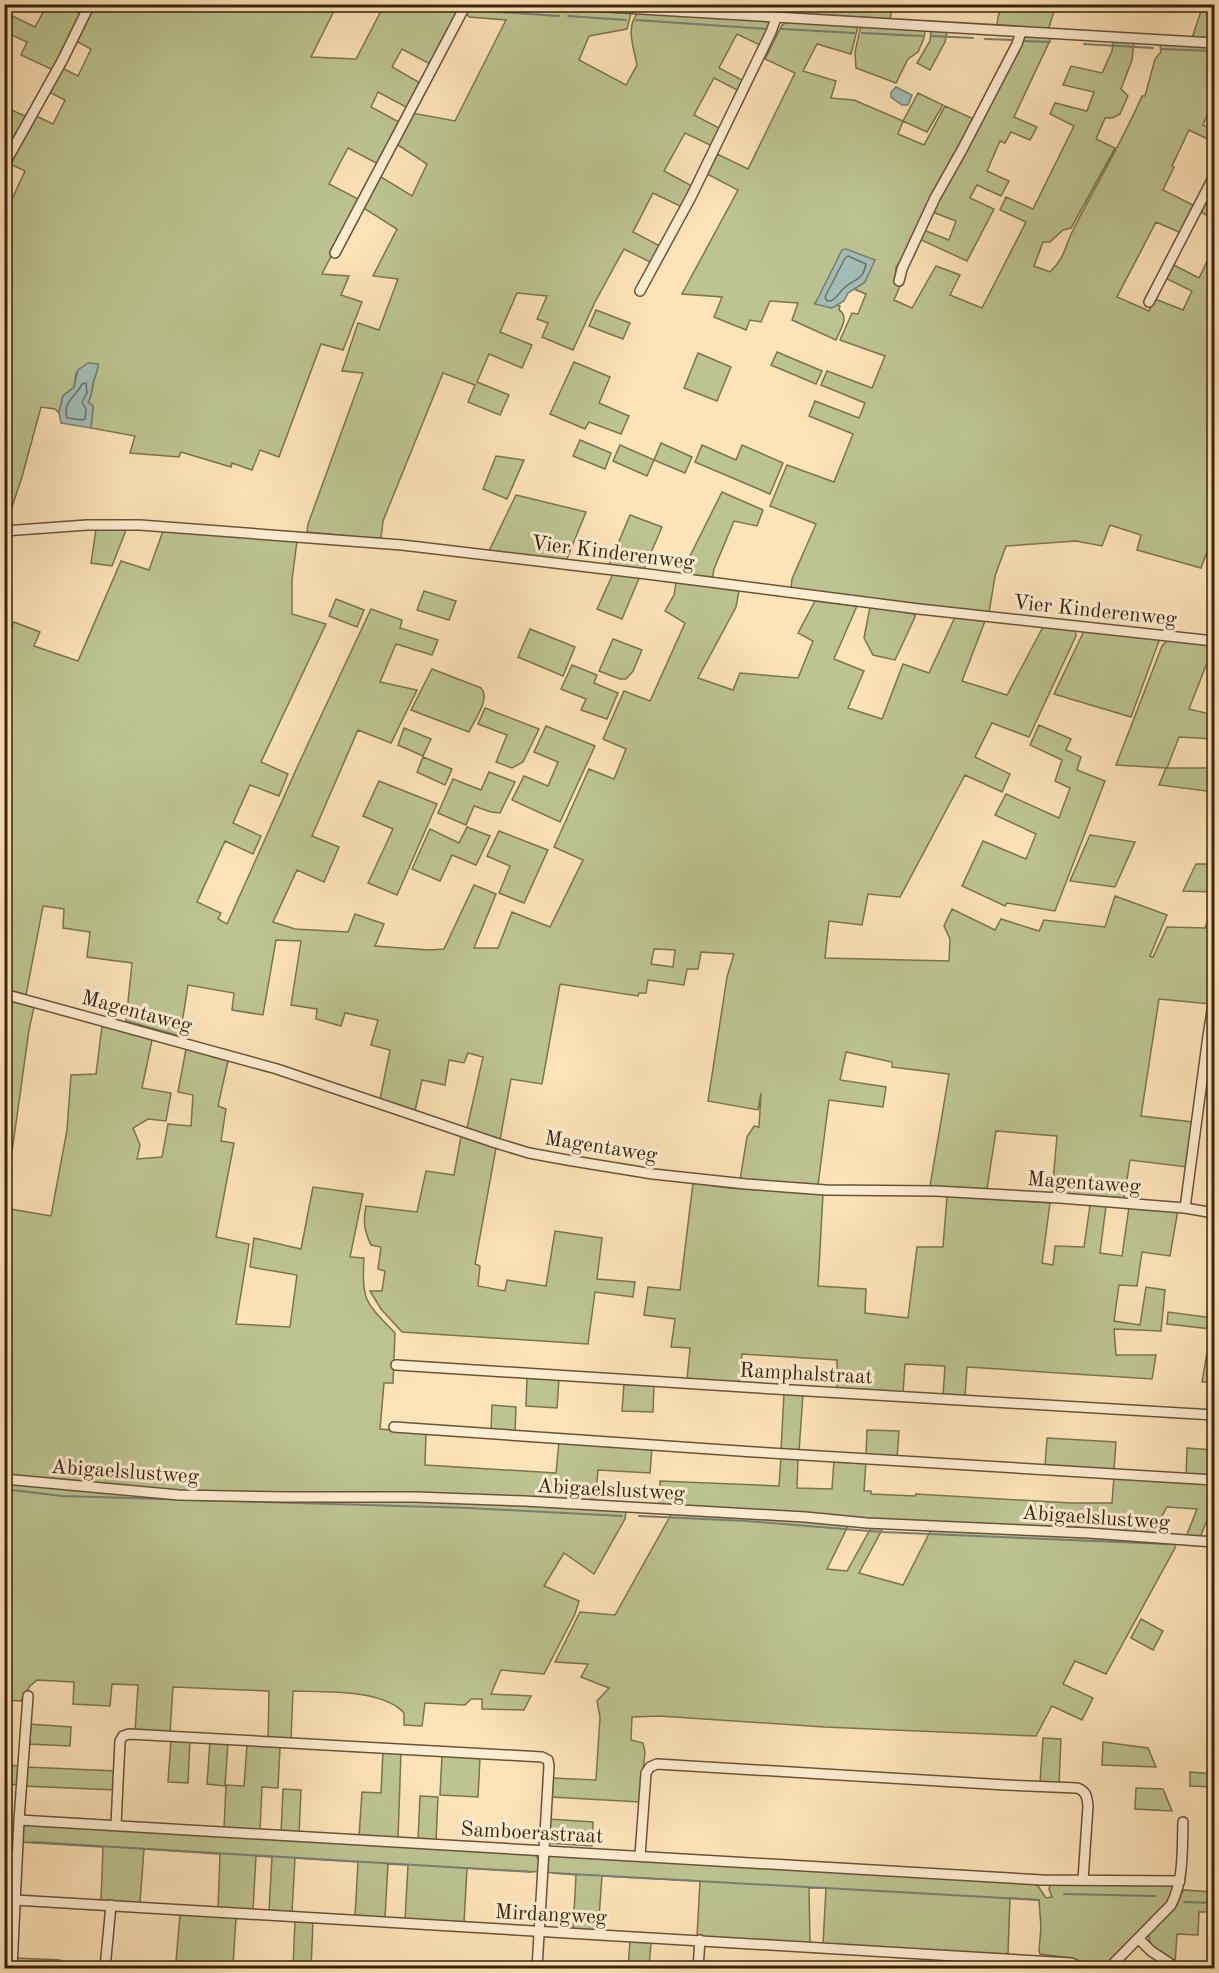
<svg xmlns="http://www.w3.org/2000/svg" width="1219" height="1973" font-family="'Old Standard TT',serif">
<rect width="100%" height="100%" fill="#fde3b8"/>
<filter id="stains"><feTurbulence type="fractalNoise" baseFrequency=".00333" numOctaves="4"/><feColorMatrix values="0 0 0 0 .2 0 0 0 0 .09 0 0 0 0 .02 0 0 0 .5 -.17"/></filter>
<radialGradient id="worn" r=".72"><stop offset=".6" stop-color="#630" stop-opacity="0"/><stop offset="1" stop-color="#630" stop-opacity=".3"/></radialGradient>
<g fill="#bcc492" stroke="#7b7450" stroke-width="1.5" fill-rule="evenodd">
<path d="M460,4L462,8L432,65L402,49L392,67L422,84L408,108L378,92L371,107L401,123L378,164L348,148L329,184L360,200L322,274L349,276L341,295L362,302L343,350L321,344L279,457L260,450L252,470L232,463L231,467L181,452L179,457L130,453L135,436L91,428L93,406L88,402C93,394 91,389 94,380C96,374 98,371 98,364L76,373L74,387L63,396L59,413L55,409L41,407L22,477L9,516V527L5,528L4,196L12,199L25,171L8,163L34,115L53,124L65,100L47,91L60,67L78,76L91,49L74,40L93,5H344L342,9H335L311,57L356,59L381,11L349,8L347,7L348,5Z"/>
<path d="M47,5H62L82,14L53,70L21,55L27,42L5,32L6,13L35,27Z"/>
<path d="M472,5L631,13L627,29L589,36L579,60L626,85L637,65C634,49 625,26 638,13L772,21L764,47L737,34L719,68L746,82L741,92L714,78L694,115L721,129L712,146L685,133L664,171L692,186L682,207L653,193L633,232L660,246L652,263L624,249L595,302L573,350L542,337L548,323L537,319L547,296L517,293L500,332L532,345L522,368L489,354L477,382L509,395L500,415L468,402L475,385L443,373L383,521L381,539L307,532L308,524L363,373L342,371L358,323L379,330L398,279L373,276L397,229L362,207L378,175L412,196L427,164L395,143L412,113L455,121L506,20L469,17L466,13Z"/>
<path d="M737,5V4L892,5L890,21L740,11Z"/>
<path d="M1002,5H1056L1049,27L1047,29L997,26L998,17Z"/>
<path d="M1203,5H1214V40L1192,38Z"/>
<path d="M788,22L858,26L851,54L817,44L803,71L836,81L831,98L854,100L903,121L918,93L943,105L927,132L903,121L898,134L924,145L945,106L976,120L909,249L896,267L895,281L900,286L894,300L912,308L936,266L960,275L950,295L982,308L1026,222L1000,210L1006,197L1033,209L1074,126L1050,114L1055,103L1087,111L1094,92L1063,85L1071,66L1102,73L1112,51L1113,41L1134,42L1132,60L1121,89L1128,96L1120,114L1112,118H1105L1096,139L1115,148L1071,228L1063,230L1050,242H1043L1034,266L1050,272C1067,255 1064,247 1074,228C1097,183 1122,142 1142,96H1145L1155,59L1161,52L1160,45L1162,44L1214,47V100L1203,125L1214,131V142L1189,130L1172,166L1174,167L1163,190L1195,206L1181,233L1156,222L1117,297L1149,311L1155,299L1183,310L1192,291L1165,278L1172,264L1199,278L1214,247V533L1201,568L1137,550L1141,535L1110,525L1102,546L1076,541L1006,546L995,576L989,613L791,589L792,579L816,524L770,506L787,465L834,482L853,434L809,416L815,401L859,418L865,403L821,385L827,371L872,388L885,356L840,340L852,313L858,314L866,294L854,289L865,282L815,303L831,308L837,305L840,306L839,310C850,317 840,330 836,340L792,320L798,303L770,301L761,322L750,320L746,330L714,317L722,297L682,294L738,190L707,174L717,154L748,169L795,73L765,59L782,25Z"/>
<path d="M863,26L925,30L924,38L918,52L908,59L896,83L856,68L855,52L860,29Z"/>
<path d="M931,31L947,32L945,42L930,70L917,63L930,41Z"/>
<path d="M1023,36H1052L1014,117L1037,127L1030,140L1011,132L1005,143L1000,141L987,171L1009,181L1001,196L977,185L970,198L994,209L967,261L917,238L921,229L949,240L956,221L930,211Z"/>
<path d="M5,107L27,117L5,158Z"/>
<path d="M1214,184V219L1199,211Z"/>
<path d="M596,310L630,323L623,339L589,326Z"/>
<path d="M777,352L822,371L816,384L771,365Z"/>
<path d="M698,353L731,367L717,401L684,388Z"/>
<path d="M574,362L610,377L599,403L629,416L621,434L589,422L585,429L550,414Z"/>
<path d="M580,440L611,453L605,469L573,456Z"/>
<path d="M661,443L692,457L685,473L654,460L647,476L613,461L620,445L654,460Z"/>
<path d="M702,445L736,460L742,445L783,463L770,494L695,462Z"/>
<path d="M496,456L524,460L507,499L483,489Z"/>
<path d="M722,492L763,510L757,526L734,521L714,569L712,580L684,576L686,564Z"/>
<path d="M516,495L586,512L566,561L489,551Z"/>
<path d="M630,515L662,527L644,569L609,565Z"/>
<path d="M125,528L126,530L112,566L91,563L96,529Z"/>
<path d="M163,531L297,541L292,580V614L326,624L261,762L288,774L279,796L250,785L233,823L261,836L253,854L225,841L197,902L221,913L218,919L227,924L300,761L371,609L402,620L400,628L438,640L432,655L396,644L380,682L417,690L391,743L358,730L312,836L339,847L324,882L297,870L273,922L295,929L348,932L355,914L384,924L375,946L429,950L444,949L474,885L496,894L474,948H498L512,912L550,927L583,860L554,847L589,769L614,779L626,749L603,739L624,691L650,701L685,623L665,611L674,595L676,582L739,591L736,607L698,678L733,690L740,673L798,678L813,641L798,633L815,601L857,606L834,659L864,671L848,708L882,719L903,664L929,673L955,617L985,621L962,681L1007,695L1043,627L1075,630L1076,636L1029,737L992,723L975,757L1010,774L1002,792L965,775L900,897L868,894L862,925L829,921L825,958L949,961L950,939L944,926L952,909L995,930L1001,919L1039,931L1044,920L1105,927L1115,896L1167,915L1150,956L1153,957L1167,927L1205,928L1214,902V981L1211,1004L1159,999L1141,1116L1193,1122L1187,1167L1130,1160L1124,1198L1052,1193L1057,1136L996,1131L987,1189L930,1186L949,1074L892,1067V1062L846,1052L840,1080L886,1087L883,1107L829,1100L818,1185L740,1180L747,1137L754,1126L759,1127L761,1093L758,1110L708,1101L727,977L734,954L701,952L698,969H687L684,985L648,980L646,993H639L638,996L560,984L542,1084L511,1079L500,1140L467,1128L483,1057L468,1053L464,1063L449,1060L445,1085L422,1080L415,1111L380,1099L390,1050L371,1045L378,1020L345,1013L341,1026L316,1019L317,1009L291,1005L301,941L276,940L263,1015L232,1010L234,993L188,985L180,1036L126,1021L132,963L87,957L90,932L63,928L64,909L43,906L26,995L5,989L4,642L14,622L40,632L34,646L78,661L121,561L149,570ZM654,949L675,950L673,967L651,964Z"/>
<path d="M615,574L640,576L622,619L597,609L612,576Z"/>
<path d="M424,591L456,601L449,620L417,610Z"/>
<path d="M336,599L364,610L357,627L329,616Z"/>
<path d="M870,607L915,614V617L895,660L873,655L864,638Z"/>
<path d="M530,629L575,647L563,676L518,657Z"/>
<path d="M1084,631L1156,638L1159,641L1131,717L1054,694Z"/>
<path d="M613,639L642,650L633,671L626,679H620L599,671Z"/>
<path d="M1168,640L1214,645L1189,709L1214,715V739L1179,737L1167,768H1214V792L1159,785L1166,768L1116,765L1162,646Z"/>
<path d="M572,665L597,675L594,683L618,693L607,719L581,710L586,699L561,689Z"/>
<path d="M432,669L481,688C491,699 474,720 469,732L411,710Z"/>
<path d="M485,708L539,729L523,762L512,768L496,762L507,735L478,724Z"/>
<path d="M1039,725L1071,739L1066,750L1081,757L1077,770L1105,781L1055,911L1007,903L1005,906L962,886L983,841L1026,859L1036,834L995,815L1006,794L1059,818L1070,788L1055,781L1062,760L1030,745Z"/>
<path d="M546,726L595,746L560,822L512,800L524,776L548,786L558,762L534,752Z"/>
<path d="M404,728L431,739L423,756L398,745Z"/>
<path d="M423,757L452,769L445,785L417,772Z"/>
<path d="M489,772L515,782L500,813L491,812L474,806L466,825L438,813L453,779L481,790Z"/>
<path d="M379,781L437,804L397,895L368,883L393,829L363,816Z"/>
<path d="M467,827L490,836L476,865L452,855L440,881L412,869L430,829L459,843Z"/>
<path d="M499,831L548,850L524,903L499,893L510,866L487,856Z"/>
<path d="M1090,835L1135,842L1115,887L1070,881Z"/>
<path d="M1196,864H1214V892L1183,891Z"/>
<path d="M5,999L34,1007L29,1030L5,1202Z"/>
<path d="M102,1026L152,1040L142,1088L171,1093L166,1121L148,1119L133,1128L140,1145L137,1159L162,1157L168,1124L191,1126L193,1095L178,1092L186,1049L228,1061L218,1106L226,1109L221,1141L234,1143L216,1237L249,1244L236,1324L290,1327L297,1275L250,1267L254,1238L301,1249L313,1187L363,1194L350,1257L364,1258C361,1301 366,1303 395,1333L393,1383H384L380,1429L426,1433L425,1465L556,1473L559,1442L652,1448L650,1473L598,1470L595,1504L179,1492L5,1475L4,1208L51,1216L67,1130L71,1075L96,1074Z"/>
<path d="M461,1136L496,1148L475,1264L480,1266L478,1286L505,1291L507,1280L546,1286L555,1231L602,1238L597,1279L635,1282L633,1297L595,1292L588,1344L402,1332L381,1309L370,1291H382L385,1271L378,1269L381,1247L371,1245C364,1230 363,1222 366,1206L417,1212L426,1171L454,1175Z"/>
<path d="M693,1183L729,1188L823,1194L818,1286L866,1289L865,1313L908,1318L917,1247H943L947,1196L1050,1203L1042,1263L1053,1265L1055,1246L1084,1247L1090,1205L1106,1206L1100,1253L1122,1256L1129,1207L1178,1210L1170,1256L1142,1252L1137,1286L1119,1285L1114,1321L1140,1325L1146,1287L1165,1290L1161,1331L1114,1329L1116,1355H1156L1152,1379L967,1367L965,1397L943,1395L945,1366L905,1364L903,1393L837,1388V1360L742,1354L739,1384L687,1380L690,1348L671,1347L675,1319L644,1315L648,1287L680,1290Z"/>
<path d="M1214,1311V1382H1202L1211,1329L1167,1324L1168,1312L1213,1318Z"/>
<path d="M527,1377L559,1379L557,1408L526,1406Z"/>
<path d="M624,1383L654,1384L653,1412L622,1411Z"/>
<path d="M784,1393L803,1394L799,1452L781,1451Z"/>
<path d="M492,1405L516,1407L515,1433L491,1431Z"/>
<path d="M867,1430L899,1431L897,1459L866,1457Z"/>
<path d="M1047,1438L1116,1442L1114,1470L1045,1466Z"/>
<path d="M1187,1448L1214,1450V1478L1186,1476Z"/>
<path d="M781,1457L798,1458L797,1488L832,1489L834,1460L866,1461L864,1491H871V1494L915,1496L916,1494L1071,1503H1112L1114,1476L1214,1482V1509H1212L1200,1537H1186L1197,1509L1167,1507L1151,1536L659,1507L660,1481L779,1486Z"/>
<path d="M4,1481L60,1487C249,1494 438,1498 626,1511L625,1519L594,1574L564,1553L544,1586L579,1601L575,1614L544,1674L501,1670L491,1694L531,1696L524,1710L482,1709V1699H471L465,1705L425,1703L422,1726L404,1725V1713C383,1689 323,1692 293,1691L291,1740L268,1738L269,1691L173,1687L170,1733L135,1732L138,1685L112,1684L110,1706L73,1704L74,1682L37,1680L30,1686L21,1701L5,1700Z"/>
<path d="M672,1513L849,1524L827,1569L847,1571L872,1526H884L859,1573L903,1585L932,1528L1175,1542V1548L1106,1674L1075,1661L1063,1684L1093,1698L1082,1720L1052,1706L1036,1736L824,1727L659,1716L632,1717L631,1740L643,1743L645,1752L640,1802L551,1797L552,1778L596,1780L600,1717L597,1701L609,1688L581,1677L588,1664L555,1662L580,1612L615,1615Z"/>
<path d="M1141,1619L1163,1631L1153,1650L1131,1638Z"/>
<path d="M29,1724L71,1727L70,1746L28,1744Z"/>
<path d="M1043,1738L1061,1739L1059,1784L1040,1783Z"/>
<path d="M171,1739L190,1740L188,1783L168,1782Z"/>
<path d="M210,1741L228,1742L225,1786L207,1784Z"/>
<path d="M1103,1742L1148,1748L1156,1767L1102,1765Z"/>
<path d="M247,1745L280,1747L278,1788L262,1787L260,1830L224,1828L226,1785L244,1786Z"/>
<path d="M383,1751L401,1752L398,1839L359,1837L362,1792L381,1793Z"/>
<path d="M442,1755L480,1757L478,1797L440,1795Z"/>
<path d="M4,1765L21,1766L19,1785L5,1784Z"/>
<path d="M26,1767L116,1771L115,1790L24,1786Z"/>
<path d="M1190,1772L1214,1774V1787L1190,1786Z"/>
<path d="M1136,1788L1163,1789L1172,1811L1135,1809Z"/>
<path d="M283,1789L301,1790L299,1834L281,1833Z"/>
<path d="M420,1796L438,1797L436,1841L418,1840Z"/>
<path d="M548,1819L593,1822L592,1846L547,1843Z"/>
<path d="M26,1824L531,1853L536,1855L539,1861L538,1872L467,1868L464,1923L405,1920L408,1865L388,1864L385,1918L355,1917L358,1862L295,1858L292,1912L269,1911L272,1857L256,1856L253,1910L218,1908L220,1854L144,1849L140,1903L101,1901L103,1847L20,1842L23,1827Z"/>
<path d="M549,1855L1033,1883L1038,1886L1046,1898L1052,1897L1049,1889L1050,1885L1054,1882L1175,1884L1167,1905L1103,1968H1088L1071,1958L1040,1954L1039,1951L1041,1927L1039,1900L1010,1898L1008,1953L999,1956L823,1945L826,1888H809L810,1943L697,1937L700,1881L602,1876L598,1932L573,1930L576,1875L544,1872L546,1857Z"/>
<path d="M1184,1890L1214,1892V1912H1199L1198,1935L1177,1934L1175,1964L1151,1945L1148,1934Z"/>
<path d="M180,1914L236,1918L233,1965L176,1961Z"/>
<path d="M295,1921L313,1922L311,1968H293Z"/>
<path d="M630,1941L651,1943L649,1968H628Z"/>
<path d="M15,1958L60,1960L59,1968H14Z"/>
</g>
<g fill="#a2bdb7" stroke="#787f73" stroke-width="1.5">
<path d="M896,87L912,95L908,105H902L891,97V92Z"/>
<path d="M846,249L875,260L865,282L848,293L844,301L832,308L815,304L842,250Z"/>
<path d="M88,363L98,364C98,371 96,374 94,380C91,389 93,394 88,402L93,406L91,428L61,423L59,413L63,396L74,387L78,370Z"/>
</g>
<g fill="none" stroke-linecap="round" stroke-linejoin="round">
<g stroke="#6e7062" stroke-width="1.5">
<path d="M848,256L866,264C863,281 855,278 844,288C838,293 840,296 831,301H827L825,297L845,258Z"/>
<path d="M86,383L87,393L82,402L86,409L85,419L83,420L67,418C62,401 77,396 82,384Z"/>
</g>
<g stroke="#787f73" stroke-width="2">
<path d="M397,4L460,9"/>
<path d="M469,10L559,16"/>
<path d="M568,16L626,20"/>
<path d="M636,20L768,29"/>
<path d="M782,29L854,33"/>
<path d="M862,33L922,36"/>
<path d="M931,36L973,38"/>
<path d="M985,39L1014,40"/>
<path d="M1022,41L1050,42"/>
<path d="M1084,44L1153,48"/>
<path d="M1161,49L1214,51"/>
<path d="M4,1489L62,1496L469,1508L622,1516"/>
<path d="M639,1516L746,1521L882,1532L1167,1544"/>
<path d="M1188,1545L1206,1546"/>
<path d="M32,1842L531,1872"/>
<path d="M553,1873L1039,1900"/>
<path d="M1064,1894L1155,1896"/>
<path d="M1184,1902L1214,1903"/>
</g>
<g stroke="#6b5338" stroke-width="12">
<g id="street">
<path d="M556,4L1214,43"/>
<path d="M4,7L6,4"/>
<path d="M4,165L62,61L90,4"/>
<path d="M335,253L462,12L464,4"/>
<path d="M899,281L902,269L935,198L963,148L1017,44L1021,32"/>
<path d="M640,291L691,197L771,32L776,18"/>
<path d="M1149,302L1214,176"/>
<path d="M4,531L87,525H140L402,545L647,574L919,609L1214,641"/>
<path d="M4,994L277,1069L496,1143L529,1153L567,1160L653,1174L746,1184L826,1190L936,1191L1060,1198L1185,1208L1214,1213"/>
<path d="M1185,1208L1208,1036L1214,998"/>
<path d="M396,1365L775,1389L1214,1415"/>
<path d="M394,1427L754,1452L1214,1480"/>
<path d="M4,1479L179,1495L286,1497H415L524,1501L805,1517L867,1523L1089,1533L1214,1542"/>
<path d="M19,1820L1042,1880L1180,1881"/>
<path d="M116,1825L120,1741L123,1736L129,1734L542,1757L548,1760L549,1766L537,1968"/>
<path d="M4,1856L17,1857"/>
<path d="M640,1856L646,1773L650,1767L657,1764L1006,1785L1077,1788C1086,1791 1087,1796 1088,1806L1083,1880"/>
<path d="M15,1900L1071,1963L1083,1968"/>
<path d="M1139,1939L1151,1951L1177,1968"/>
<path d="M12,1968L19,1820L28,1696"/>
<path d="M105,1968L111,1905"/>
<path d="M698,1968L700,1940"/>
<path d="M1109,1968L1171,1905C1184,1880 1182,1851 1183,1822"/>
</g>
</g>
<use href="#street" stroke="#feedd1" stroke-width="9"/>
</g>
<g text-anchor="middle" stroke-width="6" stroke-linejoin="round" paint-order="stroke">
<g font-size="21" fill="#3a230e" stroke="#feedd1">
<text transform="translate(613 552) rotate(7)" y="7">Vier Kinderenweg</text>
<text transform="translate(1095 610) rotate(6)" y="7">Vier Kinderenweg</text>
<text transform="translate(137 1011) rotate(15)" y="7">Magentaweg</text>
<text transform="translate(601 1146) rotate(9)" y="7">Magentaweg</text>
<text transform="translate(1084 1182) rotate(4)" y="7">Magentaweg</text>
<text transform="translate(806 1373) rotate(3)" y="7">Ramphalstraat</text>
<text transform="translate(125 1471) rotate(4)" y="7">Abigaelslustweg</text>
<text transform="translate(611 1489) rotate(3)" y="7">Abigaelslustweg</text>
<text transform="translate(1096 1517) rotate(4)" y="7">Abigaelslustweg</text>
<text transform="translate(532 1832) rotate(3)" y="7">Samboerastraat</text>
<text transform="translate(551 1914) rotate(3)" y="7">Mirdangweg</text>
</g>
</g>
<rect width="1219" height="1973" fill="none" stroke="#fde3b8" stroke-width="24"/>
<rect x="6" y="6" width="1207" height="1961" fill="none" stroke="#3a230e" stroke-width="3"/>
<rect x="12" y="12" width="1195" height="1949" fill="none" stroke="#3a230e" stroke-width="1.5"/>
<rect width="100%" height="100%" filter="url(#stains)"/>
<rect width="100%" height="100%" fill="url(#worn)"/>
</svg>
